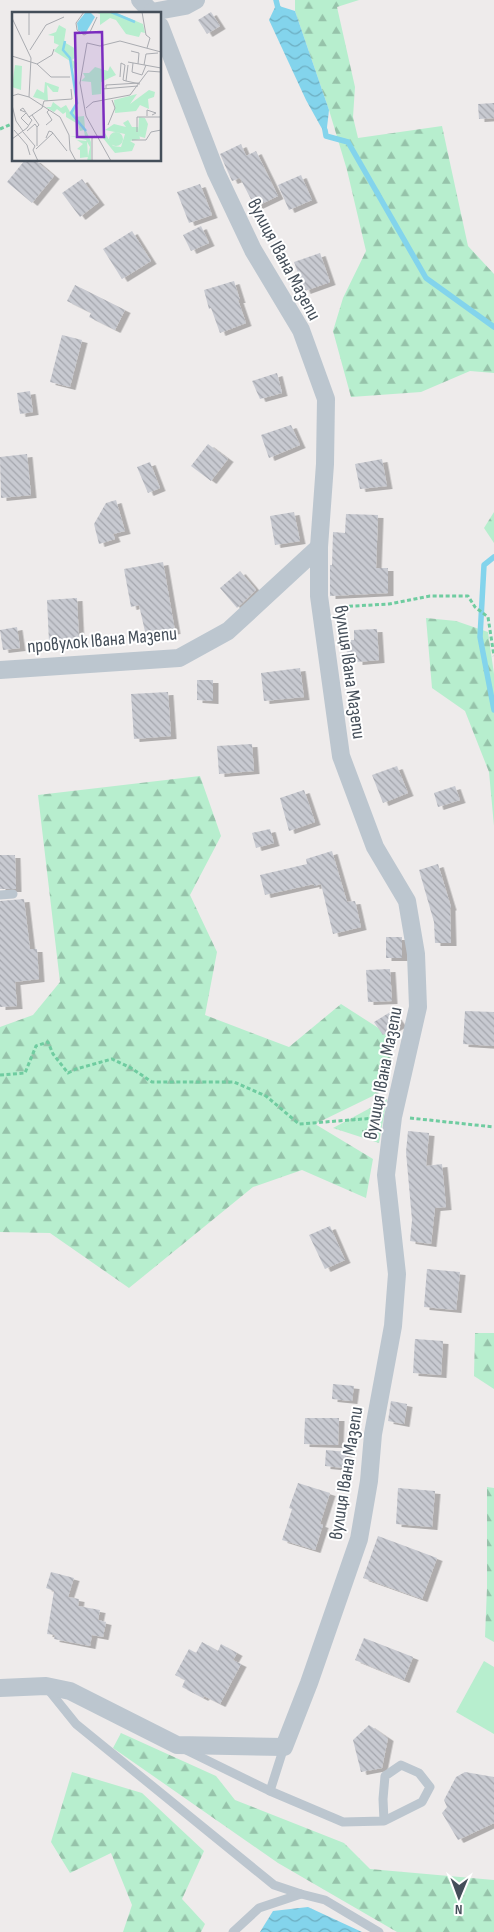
<svg xmlns="http://www.w3.org/2000/svg" width="494" height="1932" font-family="'Sofia Sans Condensed',sans-serif">
<defs>
<pattern id="forest-firs" width="22" height="20" patternUnits="userSpaceOnUse" patternTransform="scale(1.25)"><rect width="22" height="20" fill="#b7eece"/><path d="M5 1l3.5 6h-7zM16 11l3.5 6h-7z" fill="#96c3aa"/></pattern>
<pattern id="park-tufts" width="24" height="20" patternUnits="userSpaceOnUse" patternTransform="scale(1.25)"><rect width="24" height="20" fill="#b7eece"/><path d="M3 7l-1-3M5 7V3M7 7l1-3M15 17l-1-3M17 17v-4M19 17l1-3" fill="none" stroke="#96c3aa"/></pattern>
<pattern id="water-waves" width="16" height="10" patternUnits="userSpaceOnUse" patternTransform="scale(1.25)"><rect width="16" height="10" fill="#83d4ec"/><path d="M0 5q4-4 8 0t8 0" fill="none" stroke="#6daec2"/></pattern>
<pattern id="building-back-hatch" width="6" height="6" patternUnits="userSpaceOnUse" patternTransform="scale(1.25)"><rect width="6" height="6" fill="#c8cad1"/><path d="M-1 5l2 2M0 0l6 6M5-1l2 2" fill="none" stroke="#a4a6ad"/></pattern>
<filter id="shadow"><feDropShadow dx="5.5" dy="3" stdDeviation="0" flood-color="#0004"/></filter>
</defs>
<rect width="100%" height="100%" fill="#eeebeb"/>
<g fill="url(#forest-firs)">
<path d="M295,0H359L337,7L355,87L353,117L358,138L442,126L468,246L494,274V373L470,371L421,392L351,397L333,331L343,298L366,251L347,170L329,110L295,11Z"/>
<path d="M494,512V543L484,528Z"/>
<path d="M426,618L456,621L488,632L494,674V826L489,772L465,711L432,688Z"/>
<path d="M200,776L221,836L190,895L217,952L205,1015L289,1047L341,1004L394,1038L385,1090L315,1124L373,1159L366,1198L302,1170L253,1187L129,1288L50,1233L0,1232V1027L33,1015L60,982L38,795Z"/>
<path d="M475,1333H494V1389L474,1376Z"/>
<path d="M487,1487L494,1488V1642L485,1637L487,1588Z"/>
<path d="M121,1733L216,1776L235,1800L344,1843L370,1869L494,1880V1932H397L278,1863L113,1748Z"/>
<path d="M72,1772L142,1793L204,1851L182,1899L205,1924L201,1932H123L132,1905L111,1853L70,1873L51,1842Z"/>
</g>
<path fill="url(#park-tufts)" d="M387,1099L379,1143L333,1128Z"/>
<path fill="#b7eece" d="M484,1661L494,1667V1734L456,1712Z"/>
<g fill="url(#water-waves)">
<path d="M276,5L295,11L329,110L326,136L306,100L269,20Z"/>
<path d="M308,1907L362,1932H260L273,1911Z"/>
</g>
<g fill="none" stroke-linecap="round" stroke-linejoin="round">
<g stroke="#83d4ec" stroke-width="5.5">
<path d="M276,0L279,12"/>
<path d="M325,130L326,136L348,142L426,278L494,327"/>
<path d="M494,557L484,565L480,637L494,710"/>
</g>
</g>
<g fill="url(#building-back-hatch)" filter="url(#shadow)">
<path d="M211,12L220,26L207,34L198,20Z"/>
<path d="M494,103V118L479,119L478,104Z"/>
<path d="M241,144L246,156L256,151L278,196L255,207L240,178L232,181L220,154Z"/>
<path d="M25,160H35L54,176L32,203L7,182Z"/>
<path d="M301,175L312,200L289,210L278,185Z"/>
<path d="M82,179L99,202L80,217L62,193Z"/>
<path d="M200,184L212,215L189,223L177,192Z"/>
<path d="M201,226L209,243L191,251L183,235Z"/>
<path d="M132,231L151,261L122,279L103,249Z"/>
<path d="M320,253L330,282L305,291L294,262Z"/>
<path d="M234,281L240,300H238L246,323L220,333L211,308L209,309L204,290Z"/>
<path d="M75,285L125,310L115,330L89,317L91,313L67,301Z"/>
<path d="M62,335L82,340L70,387L50,382Z"/>
<path d="M277,373L282,393L260,399L252,381Z"/>
<path d="M30,391L33,412L20,414L17,393Z"/>
<path d="M291,425L300,445L269,458L261,435Z"/>
<path d="M208,444L228,459L211,481L191,466Z"/>
<path d="M27,454L31,495L1,498L0,457Z"/>
<path d="M382,459L387,486L360,489L355,464Z"/>
<path d="M150,462L160,488L148,493L137,467Z"/>
<path d="M116,500L125,531L113,534L115,539L99,544L94,524L106,503Z"/>
<path d="M294,512L300,541L275,545L270,516Z"/>
<path d="M346,514L378,515L376,568H388V593L330,596V565H332L333,532L345,533Z"/>
<path d="M163,562L175,631L146,636L139,605L131,607L124,569Z"/>
<path d="M240,571L256,590L237,608L220,588Z"/>
<path d="M77,598L79,640L49,642L47,600Z"/>
<path d="M17,627L20,648L3,650L0,630Z"/>
<path d="M377,629L379,660L357,662V655H347L346,640H354V630Z"/>
<path d="M300,668L304,697L264,701L261,673Z"/>
<path d="M197,680H213V701L197,700Z"/>
<path d="M168,692L171,736L134,739L131,694Z"/>
<path d="M252,744L254,771L219,774L217,746Z"/>
<path d="M397,766L408,793L383,803L372,775Z"/>
<path d="M455,786L460,800L438,807L434,793Z"/>
<path d="M304,790L315,822L289,831L280,798Z"/>
<path d="M270,829L274,843L256,848L252,833Z"/>
<path d="M332,851L347,902L355,901L361,927L333,934L321,884L314,886V884L265,895L260,875L307,864L306,859Z"/>
<path d="M0,855H15L16,889H0Z"/>
<path d="M438,864L451,907L450,908L451,943H435L434,922L419,870Z"/>
<path d="M24,899L30,949H37L39,979L15,982L17,1006L0,1007V901Z"/>
<rect x="386" y="937" width="16" height="21"/>
<path d="M390,969L392,1001L368,1002L366,970Z"/>
<path d="M392,1011L401,1024L383,1035L374,1022Z"/>
<path d="M465,1011L494,1012V1046L463,1044Z"/>
<path d="M408,1131L429,1133L426,1166L442,1164L446,1207L435,1208L431,1244L410,1241L412,1220L406,1152Z"/>
<path d="M330,1226L345,1260L325,1269L309,1235Z"/>
<path d="M427,1269L460,1272L456,1310L424,1307Z"/>
<path d="M415,1339L443,1341L441,1375L413,1373Z"/>
<path d="M333,1384L354,1386L352,1401L332,1399Z"/>
<path d="M391,1401L407,1404L404,1424L388,1421Z"/>
<path d="M305,1418H339L338,1445L304,1444Z"/>
<path d="M326,1450L347,1452L345,1468L325,1466Z"/>
<path d="M298,1483L330,1493L320,1524L323,1525L315,1550L282,1540L292,1509L289,1508Z"/>
<path d="M398,1488L435,1491L432,1527L396,1524Z"/>
<path d="M378,1536L437,1558L422,1599L363,1578Z"/>
<path d="M51,1572L74,1578L68,1597L79,1599L78,1606L100,1610L98,1620L106,1622L103,1637L92,1635L90,1646L54,1639L55,1635L47,1634L54,1591L46,1588Z"/>
<path d="M364,1638L413,1657L404,1680L355,1660Z"/>
<path d="M202,1642L218,1651L221,1644L237,1653L233,1660L241,1664L220,1704L204,1696L203,1698L182,1687L185,1680L175,1675L189,1649L196,1653Z"/>
<path d="M369,1725L388,1738L382,1768L361,1772L353,1740Z"/>
<path d="M465,1772L494,1777V1823L458,1840L442,1813L447,1807L444,1800L456,1777Z"/>
</g>
<g fill="none" stroke-linecap="round" stroke-linejoin="round">
<g stroke="#6fcca0" stroke-width="3" stroke-dasharray="4 2.5" stroke-linecap="butt">
<path d="M0,129L14,123"/>
<path d="M336,607L389,604L430,596H468L475,607L488,617L494,656"/>
<path d="M0,1075L25,1073L36,1046L48,1042L53,1054L68,1073L76,1069L112,1059L131,1068L152,1082H234L266,1096L299,1124L376,1118"/>
<path d="M410,1118L494,1127"/>
</g>
<g stroke="#bcc6cf" stroke-width="9">
<path d="M0,895L13,894"/>
<path d="M47,1688L76,1724L274,1885L301,1894"/>
<path d="M184,1749L270,1791L284,1747"/>
<path d="M270,1791L343,1822L384,1821L422,1802L430,1787L419,1773L401,1765L385,1776L383,1799L384,1821"/>
<path d="M233,1932L259,1908L301,1894L325,1900L379,1932"/>
</g>
<g stroke="#bcc6cf" stroke-width="18">
<path d="M140,0L153,14"/>
<path d="M152,12L185,6L196,0"/>
<path d="M0,670L179,658L228,631L319,547"/>
<path d="M0,1688L46,1686L70,1691L177,1745L284,1747L309,1683L359,1539L369,1481L373,1434L393,1326L397,1274L386,1175L393,1117L418,1007L416,954L407,901L375,847L341,756L319,596V547L325,464L326,399L301,330L253,250L216,172L160,26"/>
</g>
</g>
<g text-anchor="middle" stroke-width="4" stroke-linejoin="round" paint-order="stroke">
<g font-size="19" fill="#444e59" stroke="#fff">
<text transform="translate(285 259) rotate(62)" y="7">вулиця Івана Мазепи</text>
<text transform="translate(102 639) rotate(-5)" y="7">провулок Івана Мазепи</text>
<text transform="translate(351 672) rotate(82)" y="7">вулиця Івана Мазепи</text>
<text transform="translate(382 1073) rotate(-79)" y="7">вулиця Івана Мазепи</text>
<text transform="translate(345 1473) rotate(-81)" y="7">вулиця Івана Мазепи</text>
</g>
</g>
<g transform="translate(12 12)">
<rect width="149" height="149" fill="#eeebeb"/>
<path d="M33,70L47,75L46,80H41L35,73L36,89L21,85L25,77L32,81Z" fill="#b7eece"/>
<path d="M82,0H102L131,12L133,21L129,20L127,25L114,22L104,8L98,6L88,13V2ZM47,13L54,17L52,30L64,37V45L60,48L65,51L63,60L58,49L42,39L47,33L42,31V24L36,23L44,20ZM98,54L104,63L89,70V82L80,83L79,70L69,69L73,65L71,61H77L83,55L96,59ZM137,78L143,80L142,85L136,87L137,97L128,93L124,99L103,101L102,88L125,82L118,92ZM41,90L49,96L54,93L58,100L64,96L63,105L72,104L73,116L79,130V149H75L78,135L74,128L58,124L73,125L72,118L68,119L66,112L54,105V100L51,102L45,97L42,100L34,95H39ZM116,108L120,115H126L128,127L118,129L123,132L120,139L103,141L91,126L93,121L101,134L109,135L113,122L93,118L102,112L114,115L111,111Z" fill="#b7eece"/>
<path d="M3,53L10,54L9,78L0,75ZM127,105L133,106L136,112L133,126L126,124ZM97 127a7 7 0 1 1 14 0a7 7 0 1 1-14 0ZM65,128L75,129L76,145L68,146V138L65,137L71,132Z" fill="#b7eece"/>
<path d="M78,0L83,5L73,22L66,18L65,11L73,1Z" fill="#83d4ec"/>
<path fill="none" stroke="#83d4ec" stroke-width="2.5" d="M99,0L123,10M53,29L51,38L58,46L65,91L59,101L74,119"/>
<path fill="none" stroke="#aaacb1" stroke-width="1" d="M72,0L64,11L65,18L72,23L78,20L85,5M130,0L134,23L138,26L135,36M0,6L19,46L17,85L48,105L57,123L58,138L64,149M17,23V0M18,38L34,13L52,5M119,39L127,41L126,52M0,44L25,52L39,65H58M116,50L149,56M121,51L120,60L130,63L134,53M25,52L40,43L42,37M116,53L114,69L128,72M132,53L134,42L146,41M149,58V81M108,65L109,51L113,53L111,68L114,69M94,76V73L127,71M90,77L126,74M0,84L6,82L17,85M0,93L4,109L11,119M74,96L81,90L118,83L136,59L149,60M13,100L8,98L11,96L17,105M14,101L9,106L16,113M135,104V98L144,101L140,103M34,113L40,108L35,100L37,98M96,113L103,96L100,88M25,115V134M2,118L15,133L18,143M15,119L23,112L25,115L27,113L20,103M11,120L23,134L21,138L26,149M125,120V105H149M34,126L37,119L40,120L55,139M0,127L15,116L20,108L17,105L30,96L32,89L60,87L59,77M120,128H134L139,120L149,118M24,137L41,121M80,149V126L83,124M99,149L74,104L68,71L75,31L88,34L108,29L149,40"/>
<path fill="#7b2cbf" fill-opacity="0.15" stroke="#7b2cbf" stroke-width="2.5" d="M90,20L92,125H65L63,21Z"/>
<rect width="149" height="149" fill="none" stroke="#444e59" stroke-width="2.5"/>
</g>
<g transform="translate(459 1897) rotate(181)" stroke="#ffffff" stroke-width="4" paint-order="stroke">
<path d="M0-4L9 19L0 12L-9 19Z" fill="#444e59"/>
<text y="-8" font-size="14" font-weight="bold" text-anchor="middle" fill="#444e59">N</text>
</g>
</svg>
